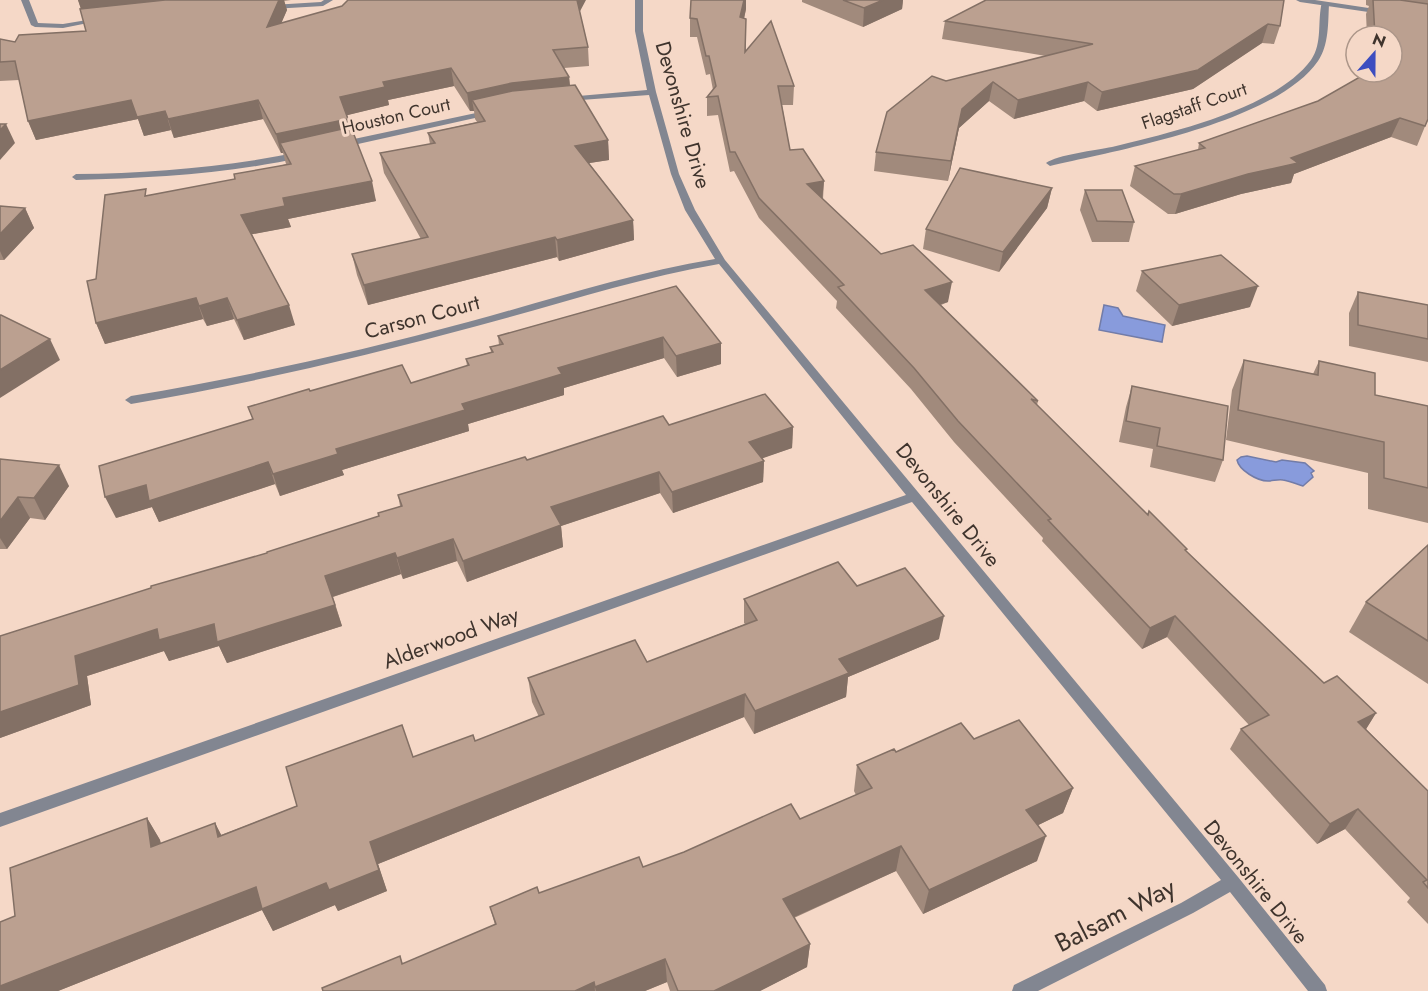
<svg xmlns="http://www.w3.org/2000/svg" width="1428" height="991" font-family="Jost,sans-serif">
<rect width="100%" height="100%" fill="#f5d8c7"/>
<g fill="#889bdc" stroke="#727ca8" stroke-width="1.5">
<path d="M1104,305L1118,308L1123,316L1165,325L1162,342L1099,330Z"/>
<path d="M1247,456L1276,462L1282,460L1305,463L1314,471L1311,473L1313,477L1303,486C1296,484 1290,481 1283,480C1278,479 1273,481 1268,481C1257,481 1239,470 1237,460L1241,457Z"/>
</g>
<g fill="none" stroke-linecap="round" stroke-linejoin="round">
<g fill="#828691" fill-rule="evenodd">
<path d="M21,0H29L38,23L63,24L99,18L103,20L63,28L35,27L31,25Z"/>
<path d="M324,0H333L323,6L272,9L268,7L272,5L321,2Z"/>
<path d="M635,0H643V31L656,92L679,174L695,210L725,260L1238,877L1325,985L1327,991H1308L1230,892L1193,913L1038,991H1012L1014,985L1181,903L1221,880L912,502L0,827V813L906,495L719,264C637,278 557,305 477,326C362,357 248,384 131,404L125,400L131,396C245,377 357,352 468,322C550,300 631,273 715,259L685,210L671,174L649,95L567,101L563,99L567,97L647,90L635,31Z"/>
<path d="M1322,2L1329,4C1328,23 1329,45 1318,61C1276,122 1120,150 1050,166L1046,163C1057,155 1096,150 1112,147C1169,133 1275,109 1311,60C1323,43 1317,21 1322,2Z"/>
<path d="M490,110H493V114L340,148L336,145L340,142Z"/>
<path d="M300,152L304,155L303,157C229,174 152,178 76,180L72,177L76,174C152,173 226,167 300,152Z"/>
</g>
<path fill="#828691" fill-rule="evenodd" d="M1296,0H1315L1382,10L1386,12L1382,14L1300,2Z"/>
</g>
<g fill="#a18a7c">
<path d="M78,0H291L284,1L287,10L281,23L580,12L588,47L589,66L564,68L569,77L570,86L608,140L609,160L589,163L633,220L634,240L559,261L557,257L368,305L357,275L352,254L421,239L384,173L380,153L430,144L428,133L477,122L475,119L474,111H470L454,86L388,100L389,105L347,115L350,128L376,201L288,219L291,227L252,234L295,325L244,340L234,319L207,326L203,319L105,344L96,323V279L148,196L235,179L286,164L283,153H281L263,119L174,138L171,130L144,136L138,119L36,140L28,121L19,80L0,81V39L15,42L86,31L81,9Z"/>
<path d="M691,0H746V9L744,19L746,51L794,86L793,105H782L790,150L824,181L823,199L881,254L948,302L941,305L1038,401L1037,405L1147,514L1149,511L1187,549L1186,551L1284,645L1324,683L1376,713L1366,729L1428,791V924L1407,902L1410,898L1345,829L1317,844L1230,749L1241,729L1249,725L1167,637L1142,649L1042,541L1043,538L954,442L911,389L836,308L837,301L759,218L734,171L730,172L718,115L707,116V97L713,90L710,74L706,75L697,37H690V18Z"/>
<path d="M802,0H903L902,9L863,27L802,2Z"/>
<path d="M1284,0L1280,26L1274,44L1262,43L1193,89L1097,111L1084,101L1014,119L989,101L959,128L948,181L874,171L876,152L946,81L1046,56L942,39L945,21Z"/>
<path d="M1366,0H1428V119L1417,146L1391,137L1294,174L1291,183L1241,194L1175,214H1168L1130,186L1135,166L1198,150L1199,143L1318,101L1360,77L1392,36H1367L1366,14L1369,6L1366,5Z"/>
<path d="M1052,188L1047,208L999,272L923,249L926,229Z"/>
<path d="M1085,190L1134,222L1129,242H1092L1080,210Z"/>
<path d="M0,206L25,208L34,228L4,260H0Z"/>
<path d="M1142,271L1250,307L1172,326L1136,291Z"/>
<path d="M676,286L721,364L677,377L664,358L564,388V395L468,424L469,431L342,470L344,475L280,496L275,484L159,522L152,507L116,518L253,420L248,407L310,391L411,383L467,366L466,359L491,352L490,347L499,345L498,336Z"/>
<path d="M1358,292L1428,305V362L1349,346V313Z"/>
<path d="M1244,360L1313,374L1319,361L1375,395L1428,406V523L1368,509V473L1226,440L1232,390Z"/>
<path d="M1132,386L1223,460L1215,482L1150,467L1153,449L1119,442L1126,407Z"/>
<path d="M669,425L793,427L792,448L762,458L764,461L763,482L673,513L660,493L561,526L563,547L467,582L457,561L403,579L401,574L333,597L342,626L227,663L219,646L169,661L164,651L87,676L91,705L0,738V636L267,553L379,516L400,506L398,495L527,460Z"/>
<path d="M0,459L69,486L45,520L30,518L7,549H0Z"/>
<path d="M1428,545V684L1349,632L1366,602Z"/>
<path d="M857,586L939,639L848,677L846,697L754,734L744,717L378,864L387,891L338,911L335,905L273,931L262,910L58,991H0L15,916L147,818L160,840L161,844L215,823L221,835L297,806L413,757L475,741L539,717L532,702L528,678L647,662L745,624L744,623V599Z"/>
<path d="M974,739L1073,788L1063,813L1038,825L1037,861L923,914L896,871L794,918L810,944L807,967L760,991H670L667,982L645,991H323L400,956L403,964L495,925L490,907L539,893L643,867L800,819L856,795L854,791L857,765L896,752Z"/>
</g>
<g fill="#837065">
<path d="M78,0H181L84,18Z"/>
<path d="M279,0H284L287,10L272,45L267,27Z"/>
<path d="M577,0H586L578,15Z"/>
<path d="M744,0H746V9L740,36V17Z"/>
<path d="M883,0H903L902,9L863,27L864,8Z"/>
<path d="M1268,24L1262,43L1193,89L1097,111L1102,92Z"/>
<path d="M451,68L454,86L388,100L389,105L344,116L340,97L383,82Z"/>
<path d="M569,77L571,96L472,100L474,111H470L467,93L512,83Z"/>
<path d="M993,82L989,101L959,128L948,181L951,161L962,109Z"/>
<path d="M1088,82L1084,101L1014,119L1018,100Z"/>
<path d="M131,100L165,111L171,130L144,136L138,119L36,140L28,121Z"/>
<path d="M258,100L263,119L174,138L168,119Z"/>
<path d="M1400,118L1391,137L1294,174L1291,183L1241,194L1175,214L1181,194L1291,158Z"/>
<path d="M348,119L352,138L280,143L283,153H281L276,134Z"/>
<path d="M6,124L15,143L0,160V130Z"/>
<path d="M608,140L609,160L577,165L575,146Z"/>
<path d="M372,181L376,201L288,219L291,227L248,235L241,215L283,198Z"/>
<path d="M824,181L822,201L807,184Z"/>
<path d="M1052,188L1047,208L999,272L1003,252Z"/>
<path d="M25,208L34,228L4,260L0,251V234Z"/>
<path d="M633,220L634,240L559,261L557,240Z"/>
<path d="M555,237L557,257L368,305L364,285Z"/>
<path d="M952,282L948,302L922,310L925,290Z"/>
<path d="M1258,286L1250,307L1172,326L1179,305Z"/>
<path d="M196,298L203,319L105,344L96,323Z"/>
<path d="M227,298L234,319L207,326L199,306Z"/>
<path d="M289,305L295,325L244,340L237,320Z"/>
<path d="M663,337L664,358L564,388V395L468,424L469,431L342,470L344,475L280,496L273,474L336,449L462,404L558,368Z"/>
<path d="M50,339L60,360L0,398V370Z"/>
<path d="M721,343V364L677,377L676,356Z"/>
<path d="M793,427L792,448L749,463V442Z"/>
<path d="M764,461L763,482L673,513L672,492Z"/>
<path d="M268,462L275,484L159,522L152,507L116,518L105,497L146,485Z"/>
<path d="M59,465L69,486L45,520L34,498Z"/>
<path d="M659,472L660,493L561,526L563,547L467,582L463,561L551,507Z"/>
<path d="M18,497L30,518L7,549L0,538V521Z"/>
<path d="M453,539L457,561L403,579L397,558Z"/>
<path d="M395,553L401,574L332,597L325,576Z"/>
<path d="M335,605L342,626L227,663L219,646L169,661L164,651L87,676L91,705L0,738V712L75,656L157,629L214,624Z"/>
<path d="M944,616L939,639L848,677L846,697L754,734L755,711L839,659Z"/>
<path d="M1175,616L1167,637L1142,649L1150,628Z"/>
<path d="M745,694L744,717L378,864L387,891L338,911L335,905L273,931L262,910L58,991H0V986L370,842Z"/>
<path d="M1376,713L1363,734L1358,722Z"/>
<path d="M1073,788L1063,813L1018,835L1026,810Z"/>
<path d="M1358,809L1345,829L1317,844L1330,824Z"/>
<path d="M147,818L160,840L165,869L151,847Z"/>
<path d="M215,823L227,846L218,837Z"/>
<path d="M1046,836L1037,861L923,914L929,890Z"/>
<path d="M901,846L896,871L781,923L783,899Z"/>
<path d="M810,944L807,967L760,991H714Z"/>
<path d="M665,959L667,982L645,991H596L595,987Z"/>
<path d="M594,982L595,991H575Z"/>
</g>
<g fill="#bba090" stroke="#837065" stroke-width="1.5">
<path d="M165,0H279L267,27L342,6L348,0H577L588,47L553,50L569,77L512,83L467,93L451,68L383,82L385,87L340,97L348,119L276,134L258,100L168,119L165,111L137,117L131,100L28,121L15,61L0,62V39L15,42L19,35L86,31L80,9Z"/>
<path d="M691,0H744L740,17L746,19L745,52L771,21L794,86H778L790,150L803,149L824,181L807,184L881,254L913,245L952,282L925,290L1038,401L1031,399L1148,515L1149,511L1187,549L1185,550L1284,645L1324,683L1337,676L1376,713L1358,722L1428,791V888L1423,882L1427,880L1358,809L1330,824L1241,729L1269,715L1175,616L1150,628L1048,520L1051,519L958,421L914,368L838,287L844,285L759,198L735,152H730L718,96L707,97L716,86L709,56H706L697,19L690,18Z"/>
<path d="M843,0H883L864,8Z"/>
<path d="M986,0H1284L1280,26L1268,24L1198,70L1102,92L1088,82L1018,100L993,82L962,109L951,161L876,152L887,112L932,76L946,81L1093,44L945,21Z"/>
<path d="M1373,0H1400L1428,4V119L1425,126L1400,118L1291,158L1298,163L1248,174L1181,194H1174L1135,166L1205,148L1199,143L1318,101L1360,77L1363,72H1392V36H1375Z"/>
<path d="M575,85L608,140L575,146L633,220L557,240L555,237L364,285L352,254L428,237L380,153L435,143L428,133L485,121L472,100L512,91Z"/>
<path d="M0,124H6L0,130Z"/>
<path d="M351,127L372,181L283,198L285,206L241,215L289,305L237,320L227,298L199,306L196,298L96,323L87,281L96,279L105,195L146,189L145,196L235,179L234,174L291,164L280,143Z"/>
<path d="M960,168L1052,188L1003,252L926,229Z"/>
<path d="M1085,190H1122L1134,222L1097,221Z"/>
<path d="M0,206L25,208L0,234Z"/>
<path d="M1221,255L1258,286L1179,305L1142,271Z"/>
<path d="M676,286L721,343L676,356L663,337L558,368L562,374L462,404L465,410L336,449L338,454L273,474L268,462L149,501L146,485L105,497L99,466L253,419L248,407L309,389L310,391L402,365L411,383L469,365L466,359L493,352L490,347L503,344L498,336Z"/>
<path d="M1358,292L1428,305V339L1358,325Z"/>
<path d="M0,315H1L50,339L0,370Z"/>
<path d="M1244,360L1318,375L1319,361L1375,373V395L1428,406V488L1384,478V442L1238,410Z"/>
<path d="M1132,386L1228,406L1223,460L1157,446L1160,428L1126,421Z"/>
<path d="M765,394L793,427L749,442L764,461L672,492L659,472L551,507L561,525L463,561L453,539L397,558L395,553L325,576L335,605L217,642L214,624L159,640L157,629L75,656L79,685L0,712V636L151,588V586L267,553V552L379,516L378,513L402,506L398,495L525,457L527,460L663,416L669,425Z"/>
<path d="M0,459L59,465L34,498L18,497L0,521Z"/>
<path d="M1428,545V641L1366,602Z"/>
<path d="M838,562L857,586L905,568L944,616L839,659L849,673L755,711L745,694L370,842L379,870L329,890L326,883L262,909L256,887L0,986V922L15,916L10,868L147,818L151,847L215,823L218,837L297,806L286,767L402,725L413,757L473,735L475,741L544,714L528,678L635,640L647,662L757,620L744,599Z"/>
<path d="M1019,720L1073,788L1026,810L1046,836L929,890L901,846L783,899L810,944L714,991H678L665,959L595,987L594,982L575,991H323L322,988L400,956L402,964L496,924L490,907L537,887L539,893L639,857L643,867L684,852L791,804L800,819L872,788L857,765L894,749L896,752L961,723L974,739Z"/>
</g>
<g text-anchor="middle" stroke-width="6" stroke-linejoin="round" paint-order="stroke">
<g font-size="18" fill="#3f342d" stroke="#f5d8c7">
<text transform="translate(1194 106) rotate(-19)" y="6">Flagstaff Court</text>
<text transform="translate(396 116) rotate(-13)" y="6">Houston Court</text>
</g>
<g font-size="21" fill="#3f342d" stroke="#f5d8c7">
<text transform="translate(683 115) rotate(74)" y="7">Devonshire Drive</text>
<text transform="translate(422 317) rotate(-15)" y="7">Carson Court</text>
<text transform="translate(948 505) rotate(51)" y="7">Devonshire Drive</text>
<text transform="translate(451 638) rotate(-20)" y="7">Alderwood Way</text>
<text transform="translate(1256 882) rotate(51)" y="7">Devonshire Drive</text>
</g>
<g font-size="26" fill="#3f342d" stroke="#f5d8c7">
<text transform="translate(1115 915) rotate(-27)" y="9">Balsam Way</text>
</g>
</g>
<g transform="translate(1374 54) rotate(21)"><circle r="28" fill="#f5d8c7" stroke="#ac9689" stroke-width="1.5"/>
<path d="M0-4.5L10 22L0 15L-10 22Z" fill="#3c4dc0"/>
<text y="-9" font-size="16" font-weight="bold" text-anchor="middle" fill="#3f342d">N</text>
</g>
</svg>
